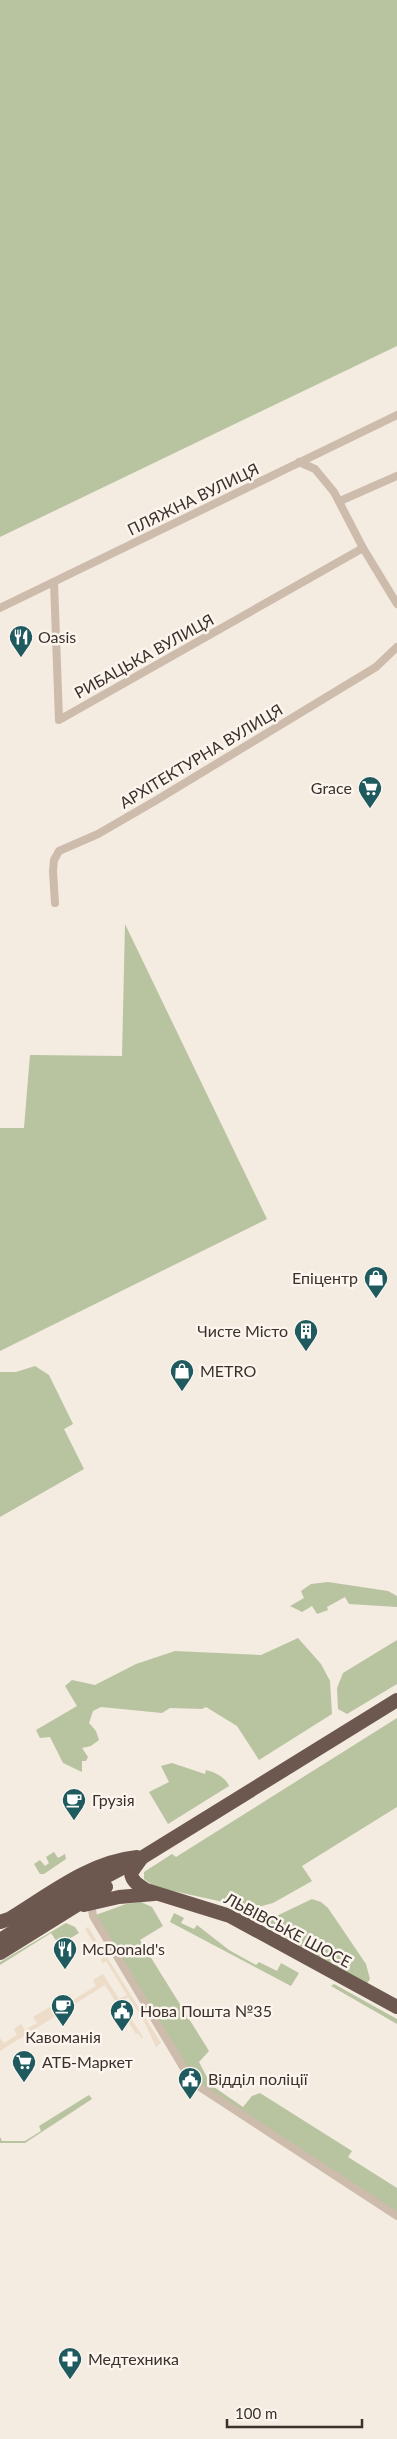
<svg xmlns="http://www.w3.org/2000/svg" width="397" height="2439" font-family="Lato,sans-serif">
<rect width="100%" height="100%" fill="#f4ebe1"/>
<g fill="#b8c4a0">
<path d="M0,0H397V346L0,537Z"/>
<path d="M125,924L267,1219L0,1351V1128H24L30,1055L122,1056Z"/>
<path d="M35,1366L49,1375L73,1424L64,1429L84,1469L0,1517V1372H16Z"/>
<path d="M328,1582L388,1591L397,1596V1607L349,1604L345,1597L327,1607L328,1610L317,1614L312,1606L302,1612L290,1606L304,1598L301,1591L311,1584Z"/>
<path d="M298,1638L321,1664L330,1681L332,1714L259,1760L237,1726L206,1707L202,1709L170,1708L162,1713L101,1707L93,1711L89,1723L96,1731L99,1740L91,1746L82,1748L88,1757L86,1761H82V1772L63,1763L50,1737L40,1738L36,1730L77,1706L65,1686L72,1680L95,1685L136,1664L175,1651L261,1655Z"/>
<path d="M397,1640V1684L347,1714L338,1709L337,1688L343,1673Z"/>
<path d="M397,1718V1807L302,1866L312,1881L273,1903L258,1907H246L155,1887L144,1879V1872L172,1854L176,1857Z"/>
<path d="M172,1763L205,1774L206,1770C215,1772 226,1778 229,1786L168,1824L149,1792L169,1782L161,1766Z"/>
<path d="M54,1852L58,1858L65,1854L66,1859L44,1874H40L34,1864L40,1860L45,1866L49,1863L46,1857Z"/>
<path d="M312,1899L321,1902L328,1908L366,1964L370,1979L366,1985L265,1925L266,1921Z"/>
<path d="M141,1902L152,1907L163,1926L140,1940L209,2051L199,2062L211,2085L243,2107L252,2096L260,2093L352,2151L348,2157L397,2188V2216L192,2082L93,1916L126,1904Z"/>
<path d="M174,1913L184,1918L181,1923L194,1929L197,1925L229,1950L256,1965L259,1962L277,1971L281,1963L299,1973L291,1986L170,1922Z"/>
<path d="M66,1923L75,1927L79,1933L59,1945L51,1933L0,1965V1962Z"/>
<path d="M334,1984L397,2019V2024L331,1986Z"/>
<path d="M89,2095L92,2099L25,2143H0V2137L2,2141H25L41,2131L39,2126Z"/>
</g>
<path fill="#ecdcc8" d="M88,1927L161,2043L156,2047L142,2017L128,1997L120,2002L143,2037L141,2038L138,2033L136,2034L105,1985L0,2051V2038L4,2043L17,2035L14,2029L21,2024L25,2030L37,2023L33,2017L50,2007L53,2012L67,2004L64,1998L70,1994L73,2000L96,1986L93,1980L103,1974L119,1999L127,1995L106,1961L103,1963L101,1960L103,1958L85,1929Z"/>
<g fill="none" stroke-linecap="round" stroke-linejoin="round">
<g stroke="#cdbbac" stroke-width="8">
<path d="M299,462L315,469L334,492L363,548L397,604"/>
<path d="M340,501L397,476"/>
<path d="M54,582L59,720L363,548"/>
<path d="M0,608L397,415"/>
<path d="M55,903L53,871L54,860L59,851L98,834L155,801L376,667L397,647"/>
<path d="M91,1903L93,1916L192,2082L397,2216"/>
</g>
<g stroke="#6c584f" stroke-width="14">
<path d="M141,1859L131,1873C132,1882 139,1885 146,1890L230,1916L397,2007"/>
<path d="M84,1905L119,1897L154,1894"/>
<path d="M0,1922L9,1919C50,1894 89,1862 137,1857"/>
<path d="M0,1940L75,1893L143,1857L397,1700"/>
<path d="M0,1953L106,1887"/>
</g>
</g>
<defs>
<g id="restaurant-pin" transform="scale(1.25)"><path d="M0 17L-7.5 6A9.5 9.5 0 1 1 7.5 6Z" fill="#1f5a5e" stroke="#fbf5ee"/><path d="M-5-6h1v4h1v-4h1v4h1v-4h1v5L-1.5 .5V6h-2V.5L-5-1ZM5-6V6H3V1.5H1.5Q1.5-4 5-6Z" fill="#fff"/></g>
<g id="supermarket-pin" transform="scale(1.25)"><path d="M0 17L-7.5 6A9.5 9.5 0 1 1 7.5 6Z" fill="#1f5a5e" stroke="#fbf5ee"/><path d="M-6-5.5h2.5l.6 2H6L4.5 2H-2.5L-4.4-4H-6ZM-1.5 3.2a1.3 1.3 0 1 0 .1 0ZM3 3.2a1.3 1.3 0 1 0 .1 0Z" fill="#fff"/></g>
<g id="shop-pin" transform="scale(1.25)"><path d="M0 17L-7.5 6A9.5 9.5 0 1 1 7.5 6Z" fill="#1f5a5e" stroke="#fbf5ee"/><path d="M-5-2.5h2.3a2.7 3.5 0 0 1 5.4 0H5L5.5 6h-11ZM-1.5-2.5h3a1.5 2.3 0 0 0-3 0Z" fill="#fff"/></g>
<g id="building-pin" transform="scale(1.25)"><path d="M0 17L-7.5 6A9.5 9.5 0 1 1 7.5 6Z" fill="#1f5a5e" stroke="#fbf5ee"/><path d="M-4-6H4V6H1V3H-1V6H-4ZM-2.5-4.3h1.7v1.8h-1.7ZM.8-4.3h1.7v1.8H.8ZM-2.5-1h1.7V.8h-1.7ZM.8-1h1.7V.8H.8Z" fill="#fff"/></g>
<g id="cafe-pin" transform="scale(1.25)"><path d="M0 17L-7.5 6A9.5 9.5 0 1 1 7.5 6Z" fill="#1f5a5e" stroke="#fbf5ee"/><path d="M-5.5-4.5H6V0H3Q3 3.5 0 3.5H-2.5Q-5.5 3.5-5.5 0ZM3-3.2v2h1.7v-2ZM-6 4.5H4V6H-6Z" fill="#fff"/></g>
<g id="civic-pin" transform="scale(1.25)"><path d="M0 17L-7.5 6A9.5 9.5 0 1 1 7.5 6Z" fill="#1f5a5e" stroke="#fbf5ee"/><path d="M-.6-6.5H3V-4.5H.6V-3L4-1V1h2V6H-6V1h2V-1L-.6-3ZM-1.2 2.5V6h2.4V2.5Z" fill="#fff"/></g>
<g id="pharmacy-pin" transform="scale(1.25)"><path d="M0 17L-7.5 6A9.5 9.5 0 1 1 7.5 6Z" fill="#1f5a5e" stroke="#fbf5ee"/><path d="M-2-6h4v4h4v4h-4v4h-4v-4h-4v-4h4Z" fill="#fff"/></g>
</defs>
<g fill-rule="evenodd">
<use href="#restaurant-pin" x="21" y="637"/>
<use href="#supermarket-pin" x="370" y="788"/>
<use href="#shop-pin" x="376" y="1278"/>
<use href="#building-pin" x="306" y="1331"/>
<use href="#shop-pin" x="182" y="1371"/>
<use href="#cafe-pin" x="74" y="1800"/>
<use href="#restaurant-pin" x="65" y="1949"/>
<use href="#cafe-pin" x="63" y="2006"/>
<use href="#civic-pin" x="122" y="2011"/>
<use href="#supermarket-pin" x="24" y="2062"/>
<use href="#civic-pin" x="190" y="2079"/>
<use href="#pharmacy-pin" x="70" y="2359"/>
</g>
<g text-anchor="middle" stroke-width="5" stroke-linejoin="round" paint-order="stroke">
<g font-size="16" fill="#3b302b" stroke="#fbf5ee">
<text transform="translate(193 499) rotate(-26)" y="6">ПЛЯЖНА ВУЛИЦЯ</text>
<text transform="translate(144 656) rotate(-29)" y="6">РИБАЦЬКА ВУЛИЦЯ</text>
<text transform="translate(201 756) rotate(-31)" y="6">АРХІТЕКТУРНА ВУЛИЦЯ</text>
<text transform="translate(288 1930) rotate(28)" y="6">ЛЬВІВСЬКЕ ШОСЕ</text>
</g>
<g font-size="16" fill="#3b302b" stroke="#fbf5ee" text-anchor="start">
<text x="38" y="643">Oasis</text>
<text x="352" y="794" text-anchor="end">Grace</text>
<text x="358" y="1284" text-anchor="end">Епіцентр</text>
<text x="288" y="1337" text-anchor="end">Чисте Місто</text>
<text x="200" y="1377">METRO</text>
<text x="92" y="1806">Грузія</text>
<text x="82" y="1955">McDonald's</text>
<text x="140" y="2017">Нова Пошта №35</text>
<text x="63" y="2043" text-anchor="middle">Кавоманія</text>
<text x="42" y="2068">АТБ-Маркет</text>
<text x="208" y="2085">Відділ поліції</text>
<text x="88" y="2365">Медтехника</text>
</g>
</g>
<path d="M227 2419v8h135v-8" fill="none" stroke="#3b302b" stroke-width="2.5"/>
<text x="235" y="2419" font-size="15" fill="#3b302b" stroke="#fbf5ee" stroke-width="4" paint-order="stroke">100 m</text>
</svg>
